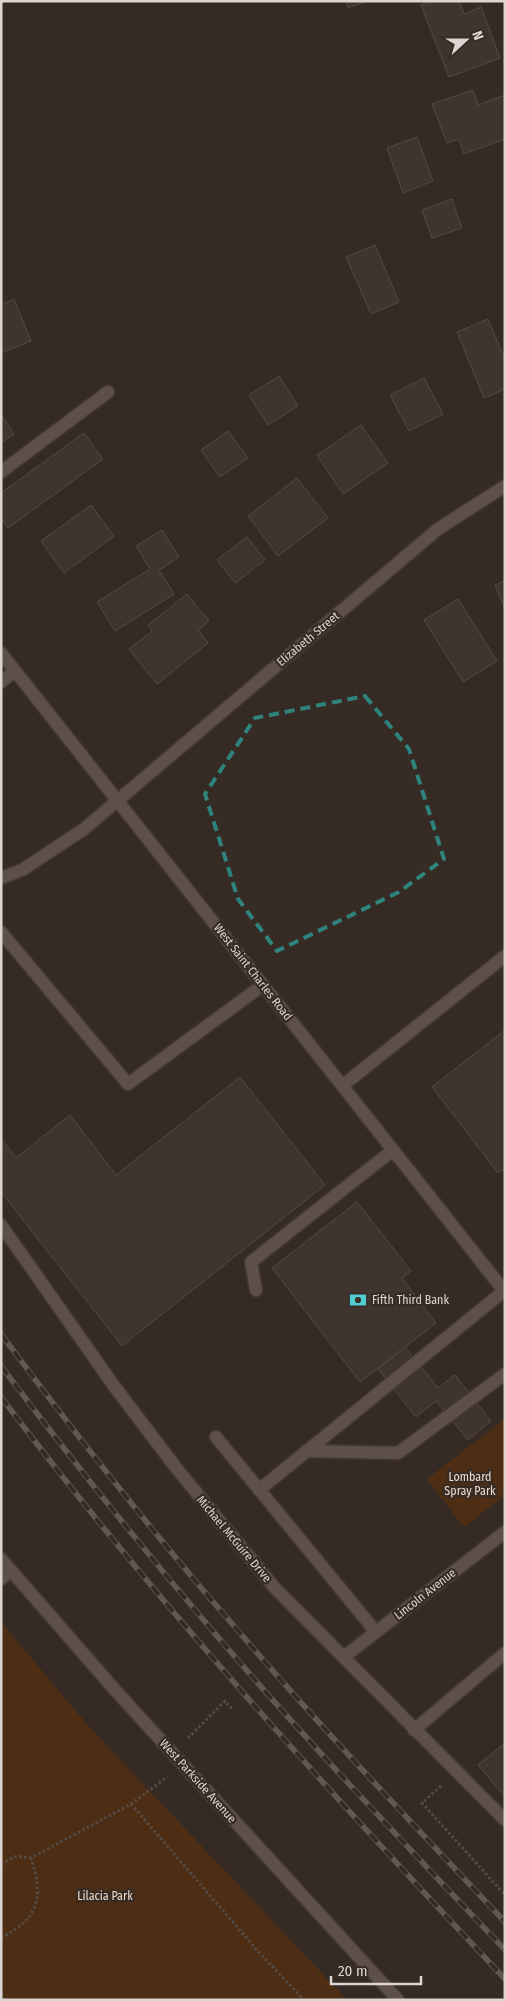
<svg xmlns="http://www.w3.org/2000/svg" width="506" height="2001" font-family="'Fira Sans Condensed',sans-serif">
<rect width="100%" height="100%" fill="#372c25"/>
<g fill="#683201">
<path d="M505,1419V1495L464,1527L427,1479Z"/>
<path d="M1,1622L90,1728L347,2000H1Z"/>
</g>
<g fill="#4d423a" stroke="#796d65">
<path d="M346,1H367L348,8Z"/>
<path d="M430,1H459L464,14L481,7L500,58L449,77L421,5Z"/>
<path d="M473,90L478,105L505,95V139L464,154L459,139L447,143L432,104Z"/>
<path d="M417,137L433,181L403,193L387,148Z"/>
<path d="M452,199L462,228L432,238L422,210Z"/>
<path d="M375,245L399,302L371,314L346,257Z"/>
<path d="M14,299L31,341L1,353V305Z"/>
<path d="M488,319L505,360V389L484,398L457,332Z"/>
<path d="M279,376L298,406L268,425L249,395Z"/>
<path d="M424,378L443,414L409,431L390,395Z"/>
<path d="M1,414L14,434L1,443Z"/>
<path d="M361,425L388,463L343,494L317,455Z"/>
<path d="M228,431L248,458L220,477L201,450Z"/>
<path d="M84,433L103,459L8,528L1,518V493Z"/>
<path d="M297,478L328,518L278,556L248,516Z"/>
<path d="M91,505L114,536L64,573L41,541Z"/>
<path d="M162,530L179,557L159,570L174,594L115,631L97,602L150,569L136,546Z"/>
<path d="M247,537L265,560L235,583L217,560Z"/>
<path d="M505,581V609L495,585Z"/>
<path d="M187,594L209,621L198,630L208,643L157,684L129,649L152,631L148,625Z"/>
<path d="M458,599L497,661L463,682L424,620Z"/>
<path d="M505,1030V1168L498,1173L432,1087Z"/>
<path d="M240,1077L325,1185L122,1346L1,1192V1143L3,1141L16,1158L70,1115L116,1175Z"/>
<path d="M357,1202L411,1271L402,1278L436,1323L360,1382L272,1268Z"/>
<path d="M405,1347L438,1388L455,1375L491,1421L468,1440L436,1401L416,1417L378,1369Z"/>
<path d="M505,1743V1797L478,1765Z"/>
</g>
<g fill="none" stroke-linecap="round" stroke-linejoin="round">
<g stroke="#534a45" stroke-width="15">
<g id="service">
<path d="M1,472L108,392"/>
<path d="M1,682L15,671"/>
<path d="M1,932L128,1084L263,985"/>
<path d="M342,1086L505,956"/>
<path d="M256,1290L251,1262L393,1150"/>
<path d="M216,1437L376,1632"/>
<path d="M307,1451L398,1453L505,1374"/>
<path d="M259,1490L504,1291"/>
<path d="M1,1579L11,1571"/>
<path d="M414,1730L505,1653"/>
</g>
</g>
<g stroke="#534a45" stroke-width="15">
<g id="minor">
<path d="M1,878L22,870L84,829L438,529L505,486"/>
<path d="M1,1225L114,1386L177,1469L274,1587L505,1820"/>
<path d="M1,1559L115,1690L398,2000"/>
<path d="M345,1656L505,1532"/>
</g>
</g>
<g stroke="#534a45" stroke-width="15">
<path id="secondary" d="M1,653L505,1292"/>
</g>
<g stroke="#7a706a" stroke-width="3" stroke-dasharray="2.5 2.5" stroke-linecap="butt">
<path d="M188,1738L225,1701L233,1710"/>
<path d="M441,1786L422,1803L505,1895"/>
<path d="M131,1804L257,1950L304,2000"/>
<path d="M1,1864L17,1856L31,1858"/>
<path d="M1,1938C39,1918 44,1898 31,1858L131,1804L167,1777"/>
<path d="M1,1994L5,2000"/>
</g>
<use href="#service" stroke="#8a7d75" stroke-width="12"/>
<use href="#minor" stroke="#8a7d75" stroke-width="12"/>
<use href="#secondary" stroke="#8a7d75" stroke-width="12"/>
<g stroke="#988f8a" stroke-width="5.5">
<g id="rail">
<path d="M1,1334C75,1434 152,1532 234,1626C321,1728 413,1824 505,1922"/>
<path d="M1,1366C70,1458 142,1548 217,1636C309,1744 408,1847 505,1950"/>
<path d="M1,1397C156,1603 329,1792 505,1979"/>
</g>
</g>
<use href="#rail" stroke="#372c25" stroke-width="4" stroke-dasharray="11" stroke-linecap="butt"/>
</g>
<path d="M0 0H506V2001H0ZM365,696L409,749L444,859L399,892L277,951L238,899L205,794L255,718Z" fill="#372c25" fill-opacity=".55" fill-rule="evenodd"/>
<path fill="none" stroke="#2e847d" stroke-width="4" stroke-dasharray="10 6" stroke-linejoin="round" d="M365,696L409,749L444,859L399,892L277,951L238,899L205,794L255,718Z"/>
<defs>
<g id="bank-bare" transform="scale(1.35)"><path d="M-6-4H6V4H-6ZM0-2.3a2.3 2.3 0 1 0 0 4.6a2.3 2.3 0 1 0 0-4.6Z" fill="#51ccd1" stroke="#372c25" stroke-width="2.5" paint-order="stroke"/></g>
</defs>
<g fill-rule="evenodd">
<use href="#bank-bare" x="358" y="1300"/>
</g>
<g text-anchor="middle" stroke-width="4.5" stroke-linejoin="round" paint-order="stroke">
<g font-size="12" fill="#ddd5d1" stroke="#372c25">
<text transform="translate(308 639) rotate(-40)" y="4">Elizabeth Street</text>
<text transform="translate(253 972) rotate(52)" y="4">West Saint Charles Road</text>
<text transform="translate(234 1539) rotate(50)" y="4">Michael McGuire Drive</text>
<text transform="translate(425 1594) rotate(-38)" y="4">Lincoln Avenue</text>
<text transform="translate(198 1781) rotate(48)" y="4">West Parkside Avenue</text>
</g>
<g font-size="12" fill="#ddd5d1" stroke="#372c25" text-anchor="start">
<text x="372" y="1304">Fifth Third Bank</text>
</g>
<g font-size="12" fill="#efd9cb" stroke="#372c25">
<text x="470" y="1481">Lombard<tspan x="470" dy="14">Spray Park</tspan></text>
<text x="105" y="1900">Lilacia Park</text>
</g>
</g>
<rect width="506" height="2001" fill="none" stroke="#ddd5d1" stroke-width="5"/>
<g transform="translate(466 40) rotate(69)" stroke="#372c25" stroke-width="4" paint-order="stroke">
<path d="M0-4L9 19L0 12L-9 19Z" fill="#ddd5d1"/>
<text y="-8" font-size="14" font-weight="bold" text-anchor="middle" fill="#ddd5d1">N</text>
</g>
<path d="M331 1976v8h90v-8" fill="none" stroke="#ddd5d1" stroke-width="2.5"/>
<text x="338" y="1976" font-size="15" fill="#ddd5d1" stroke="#372c25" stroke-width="4" paint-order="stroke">20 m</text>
</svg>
